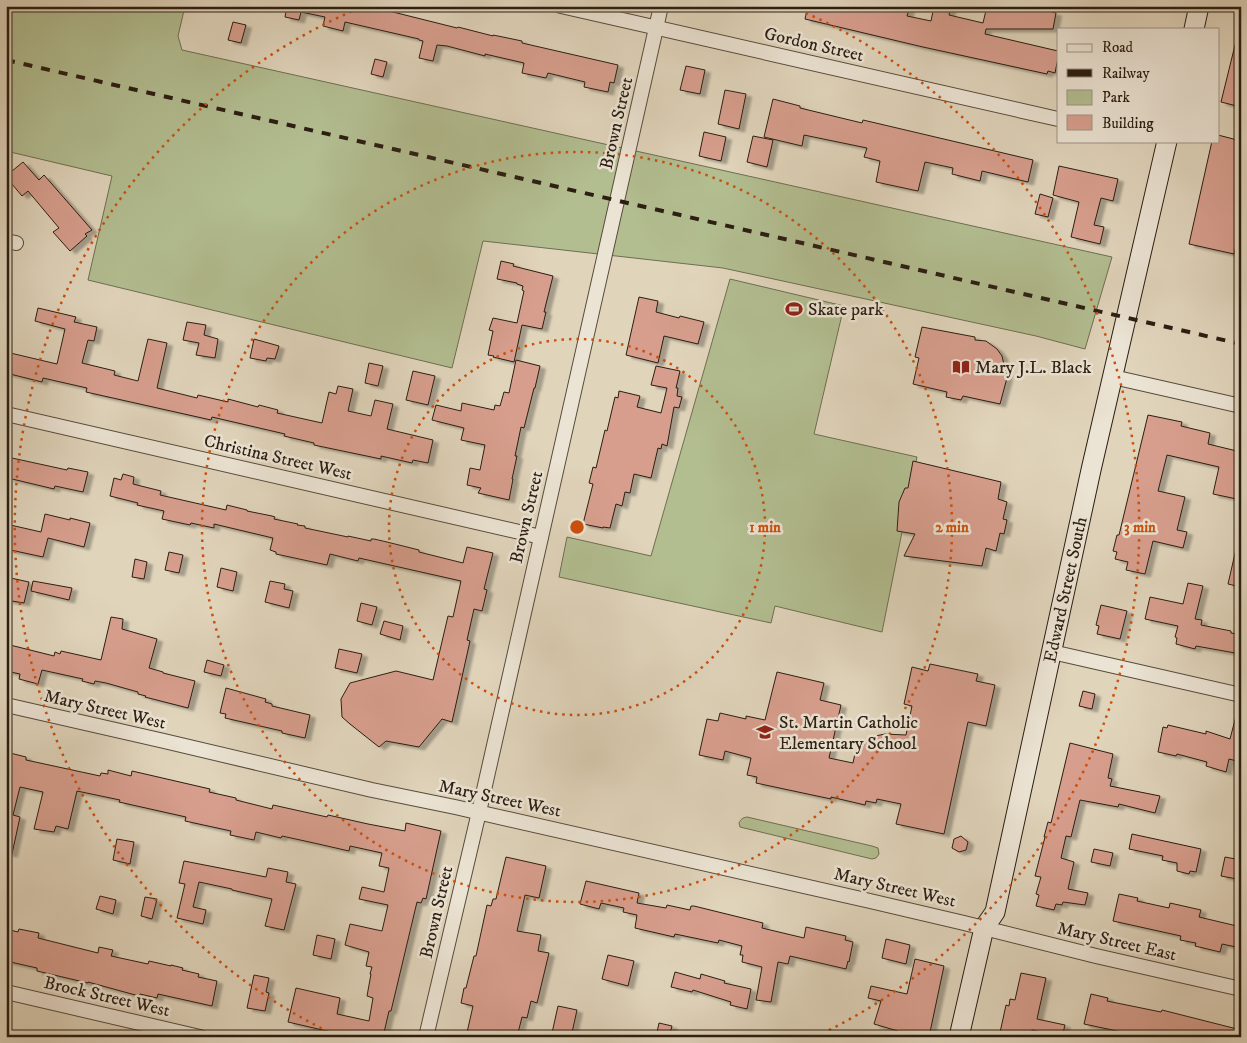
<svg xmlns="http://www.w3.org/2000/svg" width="1247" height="1043" font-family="'IM FELL DW Pica',serif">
<defs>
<filter id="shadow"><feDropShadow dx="5.5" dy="3" stdDeviation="1" flood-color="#0004"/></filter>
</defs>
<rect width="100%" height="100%" fill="#e0d4bb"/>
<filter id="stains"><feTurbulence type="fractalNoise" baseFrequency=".004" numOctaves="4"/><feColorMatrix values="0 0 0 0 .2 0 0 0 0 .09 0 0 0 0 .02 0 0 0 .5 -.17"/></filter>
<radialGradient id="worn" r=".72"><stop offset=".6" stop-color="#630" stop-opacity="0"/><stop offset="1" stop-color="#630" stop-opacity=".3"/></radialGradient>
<g fill="#b2bd90" stroke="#6e6e51">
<path d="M6,6H185L178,36L182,50L1112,257L1085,349L1036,336L723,268L483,241L452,368L88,280L112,176L6,151Z"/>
<path d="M730,279L844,306L814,434L917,457L882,632L775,606L771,623L559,577L567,537L651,556Z"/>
<path d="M747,817L872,846L878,848L879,854L876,858L872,859L740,827L739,823C741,819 742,818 747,817Z"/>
</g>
<g fill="#d79e8d" stroke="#2b1e12" filter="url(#shadow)">
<path d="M287,6H369L457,28L458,27L493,36V35L522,41V43L618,65L614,83L610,82L608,92L584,87L585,82L548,73L546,78L522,73L524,63L485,54V56L447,46L437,45L433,61L419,58L423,41L419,40V39L345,22L343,31L323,26L325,17L301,12L299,20L285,17Z"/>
<path d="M808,6H910L907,16L931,21L934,6H951L949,15L983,23L987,6H1040V9L1056,13L1053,29H986L985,34L1058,51V58L1055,73L1048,71L1047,74L923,47L805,19Z"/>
<path d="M233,22L246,25L241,43L228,40Z"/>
<path d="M1236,41H1241V107L1221,102Z"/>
<path d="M375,59L387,62L383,77L371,74Z"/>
<path d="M686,66L705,70L700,94L680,90Z"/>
<path d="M725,90L746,94L739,129L718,124Z"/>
<path d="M773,99L800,106V108L862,123L863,120L1033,160L1028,182L982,171L980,181L952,174L953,168L925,162L918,191L876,182L880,161L864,157L867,148L804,135L802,146L764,137Z"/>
<path d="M704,132L726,137L721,161L699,156Z"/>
<path d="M1218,135L1241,141V225L1234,254L1189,244L1212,141H1218Z"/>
<path d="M753,136L773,140L767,167L747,162Z"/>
<path d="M23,162L39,180L44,175L92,230L85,234L87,236L70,251L53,232L59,228L28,191L22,196L6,177V176Z"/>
<path d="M1059,166L1118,179L1113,201L1101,198L1094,225L1104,227L1100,244L1071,237L1079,202L1053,195Z"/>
<path d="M1040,194L1053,198L1048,217L1035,214Z"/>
<path d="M501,261L514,264L513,266L553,276L544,312H546L542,329L522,325L514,362L493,357L494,356L488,355L493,331L489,330L493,318L517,323L524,291L522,290L523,286L517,284V283L497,279Z"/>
<path d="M639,297L658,301L656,312L679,318L680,316L704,322L698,344L664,336L658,363L626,355Z"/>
<path d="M38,308L76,317L74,322L97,327L94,341L88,340L82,363L115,371L114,375L138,381L148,339L167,343L157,388L197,398L198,395L228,402V399L258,407L259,405L278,410L277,413L322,423L329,392L336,394L338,386L353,389L348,411L371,416L375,400L393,404L387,429L433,440L428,463L413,460L412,463L381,456V459L333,449L314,445V443L284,436L285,434L212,417L211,420L86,392L87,388L43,378L42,382L6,373V352L57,364L65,329L35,321Z"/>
<path d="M187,322L206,325L204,335L218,339L215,358L196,355L199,343L183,340Z"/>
<path d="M922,327L975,337V340L986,341L997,349L1002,356L1007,378L1000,404L963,396L961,400L946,397L947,392L913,384L919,358L915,357Z"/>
<path d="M254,339L279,346L275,359L267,358L266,361L250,358Z"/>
<path d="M516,360L540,366L535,388H534L524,428L521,427L515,456H517L512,479H513L509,500L478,493L481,488L467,485L470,468L480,470L485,445L461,440L464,428L432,420L436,405L461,411L462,403L494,410L495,405L500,406L504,392L509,393Z"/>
<path d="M369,363L383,366L378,386L365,383Z"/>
<path d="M656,366L680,371L676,388H678L677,396L682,397L679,408L674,407L667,446L662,444L661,449L658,448L651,478L634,474L630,493L625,492L622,506L616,504L610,528L603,527V528L583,524L593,484L589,483L593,467L596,468L605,430L607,431L615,397L618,398L619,391L640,396L637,407L661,413L667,388L651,385Z"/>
<path d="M413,371L435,376L428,405L406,400Z"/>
<path d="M1148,415L1182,422L1181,426L1210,433L1208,444L1241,452V481L1237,499L1213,494L1219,467L1167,455L1158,491L1185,497L1177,530L1187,532L1183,548L1153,541L1145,574L1126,570L1128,562L1115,559L1117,552L1113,551L1117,535H1119Z"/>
<path d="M12,458L67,470L68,468L88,472L83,492L55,486L54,489L8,478Z"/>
<path d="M913,461L1001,482L998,499L1007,502L1003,519L1007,520L1004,534L1000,533L996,551L986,548L982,566L904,556L915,534L897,531L899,502L905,488H908Z"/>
<path d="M123,474L134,477L133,484L161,491L160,495L226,510L227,505L247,510V511L272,516L275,517L274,519L298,524L297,525L305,526V528L348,537V536L371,541V539H374L387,542L419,550V552L463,563L467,547L493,553L484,589L487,590L482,611L474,609L467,640L470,641L452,722L442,719L419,747L386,741L379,747L350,724L342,717L341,699L350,683L396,671L433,680L448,616L453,617L461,581L359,558L358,561L330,554L327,565L276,554V552L270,550L273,538L214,524V528L191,523L190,525L162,519L164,511L137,505L138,503L110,496L114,478L121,480Z"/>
<path d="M45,514L70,520V518L90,523L84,547L48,538L43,557L6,549V524L41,532Z"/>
<path d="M1236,549L1241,550V587L1228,584Z"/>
<path d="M169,552L183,555L179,573L165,570Z"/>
<path d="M135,559L147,562L144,579L132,577Z"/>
<path d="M221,568L237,572L233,591L217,587Z"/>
<path d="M6,577L29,582L24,603L6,600Z"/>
<path d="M33,581L72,588L69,600L31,591Z"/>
<path d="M270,581L285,584L284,589L293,591L289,608L265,602Z"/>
<path d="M1188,583L1203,586L1195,619L1202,620L1201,625L1231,631V633L1241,635V654L1196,646L1195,649L1176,644L1177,638L1175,637L1178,626L1145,619L1150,597L1183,604Z"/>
<path d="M361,603L377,607L372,625L357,621Z"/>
<path d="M1101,605L1127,611L1120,639L1097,634L1099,626L1096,625Z"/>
<path d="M111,617L123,619L122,629L157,639L149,668L163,672V673L195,681L188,708L145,697L146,696L138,694V692L106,683L95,681L94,684L82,681L83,679L42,670L38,684L19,679L20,674L6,671V644L54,656L55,652L60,654L61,651L101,660Z"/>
<path d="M384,621L403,626L400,640L380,634Z"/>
<path d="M339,649L362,654L357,673L335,668Z"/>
<path d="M207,660L224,665L221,676L204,672Z"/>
<path d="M930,664L978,674L976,681L995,685L986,726L968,722L944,834L896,824L901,804L877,799L876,803L866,801L865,805L831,797V799L756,783L757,777L747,775L751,758L725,751L723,760L699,755L707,719L718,721L720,713L746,719V716L765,720L777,672L824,683L820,700L841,705L829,758L853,763L855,753L866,741L875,736L885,734L906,735L912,706L904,704L912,667L928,671Z"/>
<path d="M226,688L266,699L265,702L272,704V706L310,715L305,738L282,733V731L225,718L226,714L220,713Z"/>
<path d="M1083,691L1095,694L1092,709L1079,706Z"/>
<path d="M1236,716H1241V762L1229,759L1226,772L1206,766L1207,762L1177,754L1176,756L1158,752L1163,727L1167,728L1168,725L1206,734V731L1230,739Z"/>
<path d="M1070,743L1113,754L1108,778L1112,779L1110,786L1160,796L1155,813L1119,804L1118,807L1080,800L1071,837L1066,836L1061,858L1074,862L1068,889L1088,893L1085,905L1063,902L1062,905L1056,904L1054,910L1036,906L1039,895L1036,894L1041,877L1035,876L1045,837H1044L1048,822L1051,823Z"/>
<path d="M6,752L26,757V760L100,776L101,773L108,774V770L131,776L132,771L210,789L209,792L236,798V800L272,809L273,805L327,817L328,815L368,824L405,831L406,823L441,831L426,899L423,898L421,903L417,902L391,1011H389L383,1037H344V1035L288,1022L296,988L340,998L337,1014L369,1021L373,998L367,996L371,974H370L372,967L366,966L369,952L345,945L350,924L382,931L388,905L359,899L362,887L384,892L389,868L379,866L382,853L350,846L349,851L314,843L282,836L281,838L256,832L254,840L230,835L231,831L185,821L186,817L119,802L120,800L77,791L68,829L56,826L54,832L34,829L43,792L20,787L13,815L20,817L12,854L6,853Z"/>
<path d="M1132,834L1201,849L1196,872L1190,871L1189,874L1177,871V863L1162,860L1163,856L1129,849Z"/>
<path d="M961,836L968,842L966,850L959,852L952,848L954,839Z"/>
<path d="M117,839L134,842L130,864L113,860Z"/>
<path d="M1094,849L1113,853L1110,866L1091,862Z"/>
<path d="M506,857L546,866L539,898L525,895L517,931L541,935L538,951L549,953L537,1003L531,1001L527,1018L522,1017L517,1037H466L473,1006L461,1003L464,988H466L474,956H476L487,905L491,906L493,899H496Z"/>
<path d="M1225,857L1241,860V865L1237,879L1221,876Z"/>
<path d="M184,861L266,877L268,868L288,872L286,882L296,884L284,930L265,926L272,899L232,890V889L199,882L193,907L206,910L203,924L177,918L185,884L179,883Z"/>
<path d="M586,881L639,893L637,903L666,908L667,905L690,910L691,906H694L763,923L762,928L804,938L806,927L846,936L845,940L853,942L849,962L848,961L846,969L790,956L788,964L778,962L771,1002L756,1000L762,967L742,962L743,955H740L742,946L719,940L718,943L675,934L674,937L635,928L637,915L623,912L624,908L601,903L599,909L580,904Z"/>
<path d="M1119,894L1138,898L1137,901L1169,908L1170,903L1201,910L1199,917L1237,926L1236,927L1241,928V948L1222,944L1220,952L1195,946L1196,943L1180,940L1181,936L1113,921Z"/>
<path d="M100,896L116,900L113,914L96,909Z"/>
<path d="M145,897L157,899L152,919L141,916Z"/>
<path d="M19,929L39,933L38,938L98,953L99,947L113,950L111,956L148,964L149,961L171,966V965L183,968L182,970L199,974L198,977L217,981L212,1006L158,994L157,998L140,994L139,996L88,982V983L37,971V968L6,961V935L9,936L10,930L18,932Z"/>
<path d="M317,935L335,939L331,959L313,955Z"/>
<path d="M886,939L910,945L906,964L882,958Z"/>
<path d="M608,955L634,961L628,986L602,979Z"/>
<path d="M915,959L944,966L929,1037H897L898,1031L874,1024L881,1001L868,998L871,986L907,994Z"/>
<path d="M675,972L700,979L701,974L725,981L724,983L751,989L747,1009L730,1005L731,1002L693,990L692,992L671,987Z"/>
<path d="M1021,973L1046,978L1037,1019L1065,1025L1062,1037L1032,1030L1030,1037H999L1006,1005L1009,1006L1010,999L1015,1000Z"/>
<path d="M254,975L269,978L266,992L269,993L265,1011L247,1008Z"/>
<path d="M1091,994L1108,998L1107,1001L1161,1012L1162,1010L1241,1030V1037H1157L1140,1033L1139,1037H1129L1122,1035V1032L1084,1024Z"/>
<path d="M558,1006L577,1010L571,1037L552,1033Z"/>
<path d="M659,1023L672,1026L669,1037H656Z"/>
</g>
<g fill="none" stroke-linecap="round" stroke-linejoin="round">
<g stroke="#584c3c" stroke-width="16">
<g id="minor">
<path d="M561,6L1058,119"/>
<path d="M6,241L16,243"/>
<path d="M1113,377L1241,406"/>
<path d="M6,414L541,537"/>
<path d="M1052,652L1241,695"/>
<path d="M6,705L164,741L372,790L455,807L870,901L964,923L1096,956L1241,989"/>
<path d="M6,992L200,1037"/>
<path d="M426,1037L479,812L661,6"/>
</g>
</g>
<g stroke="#2b1e12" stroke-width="21">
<g id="secondary">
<path d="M1194,29L1199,6"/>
<path id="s1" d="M959,1037L984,928L995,912L1091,470L1167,141"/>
</g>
</g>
<use href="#minor" stroke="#ebe3d3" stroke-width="14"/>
<use href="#secondary" stroke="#ebe3d3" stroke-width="19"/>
<path stroke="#2b1e12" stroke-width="4" stroke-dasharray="9 9" stroke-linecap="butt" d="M6,60L1241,344"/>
</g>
<g fill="none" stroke="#cc500d" stroke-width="2.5" stroke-dasharray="2.5 5">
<circle cx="577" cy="527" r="188"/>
<circle cx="577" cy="527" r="375"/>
<path d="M335 1035A563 563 0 0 1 362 7M792 7A563 563 0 0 1 819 1035"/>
</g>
<defs>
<g id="stadium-bare" transform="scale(1.35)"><path d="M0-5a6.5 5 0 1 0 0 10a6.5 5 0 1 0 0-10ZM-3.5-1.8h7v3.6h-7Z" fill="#8f2418" stroke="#ebe3d3" stroke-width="2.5" paint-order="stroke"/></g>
<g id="library-bare" transform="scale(1.35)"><path d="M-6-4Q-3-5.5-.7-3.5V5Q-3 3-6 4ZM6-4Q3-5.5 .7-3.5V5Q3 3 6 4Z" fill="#8f2418" stroke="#ebe3d3" stroke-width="2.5" paint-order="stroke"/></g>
<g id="school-bare" transform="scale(1.35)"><path d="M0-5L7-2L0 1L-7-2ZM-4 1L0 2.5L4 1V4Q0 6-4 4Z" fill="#8f2418" stroke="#ebe3d3" stroke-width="2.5" paint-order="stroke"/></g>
</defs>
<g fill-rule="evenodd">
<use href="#stadium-bare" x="794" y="309"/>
<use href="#library-bare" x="961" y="367"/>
<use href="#school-bare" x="765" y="732"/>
</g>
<g text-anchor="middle" stroke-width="5" stroke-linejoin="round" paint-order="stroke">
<g font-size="18" fill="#2b1e12" stroke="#ebe3d3">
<text transform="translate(814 44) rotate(13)" y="6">Gordon Street</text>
<text transform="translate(616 123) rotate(-77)" y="6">Brown Street</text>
<text transform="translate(278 457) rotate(13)" y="6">Christina Street West</text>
<text transform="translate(526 517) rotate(-77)" y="6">Brown Street</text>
<text dy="6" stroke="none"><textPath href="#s1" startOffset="461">Edward Street South</textPath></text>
<text transform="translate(105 709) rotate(13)" y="6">Mary Street West</text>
<text transform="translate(500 798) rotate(12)" y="6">Mary Street West</text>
<text transform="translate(895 887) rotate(13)" y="6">Mary Street West</text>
<text transform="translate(436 912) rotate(-77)" y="6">Brown Street</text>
<text transform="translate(1117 941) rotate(13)" y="6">Mary Street East</text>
<text transform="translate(107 996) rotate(13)" y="6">Brock Street West</text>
</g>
<g font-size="18" fill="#2b1e12" stroke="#ebe3d3" text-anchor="start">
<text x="808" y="315">Skate park</text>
<text x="975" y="373">Mary J.L. Black</text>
<text x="779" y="728">St. Martin Catholic<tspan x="779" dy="21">Elementary School</tspan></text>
</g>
</g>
<circle cx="577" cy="527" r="8" fill="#cc500d" stroke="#ebe3d3" stroke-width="2.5"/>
<g font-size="15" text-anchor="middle" font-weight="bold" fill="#cc500d" stroke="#ebe3d3" stroke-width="5" stroke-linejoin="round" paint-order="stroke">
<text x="765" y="532">1 min</text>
<text x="952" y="532">2 min</text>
<text x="1140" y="532">3 min</text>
</g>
<rect width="1247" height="1043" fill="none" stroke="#e0d4bb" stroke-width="25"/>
<rect x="8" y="8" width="1232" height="1028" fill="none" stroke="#2b1e12" stroke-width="2.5"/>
<rect x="12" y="12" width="1222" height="1018" fill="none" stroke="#2b1e12"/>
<rect x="1057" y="28" width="162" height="115" fill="#ebe3d3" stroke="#9e9486"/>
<rect x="1067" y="44" width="25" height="8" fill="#ebe3d3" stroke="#9e9486"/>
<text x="1102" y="52" font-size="15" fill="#2b1e12">Road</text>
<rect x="1067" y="69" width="25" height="8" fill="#2b1e12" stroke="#9e9486"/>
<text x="1102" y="78" font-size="15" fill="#2b1e12">Railway</text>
<rect x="1067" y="90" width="25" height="15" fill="#b2bd90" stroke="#9e9486"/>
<text x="1102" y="102" font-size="15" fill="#2b1e12">Park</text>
<rect x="1067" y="115" width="25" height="15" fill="#d79e8d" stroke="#9e9486"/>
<text x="1102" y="128" font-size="15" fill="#2b1e12">Building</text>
<rect width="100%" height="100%" filter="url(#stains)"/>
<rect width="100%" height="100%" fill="url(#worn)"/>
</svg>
